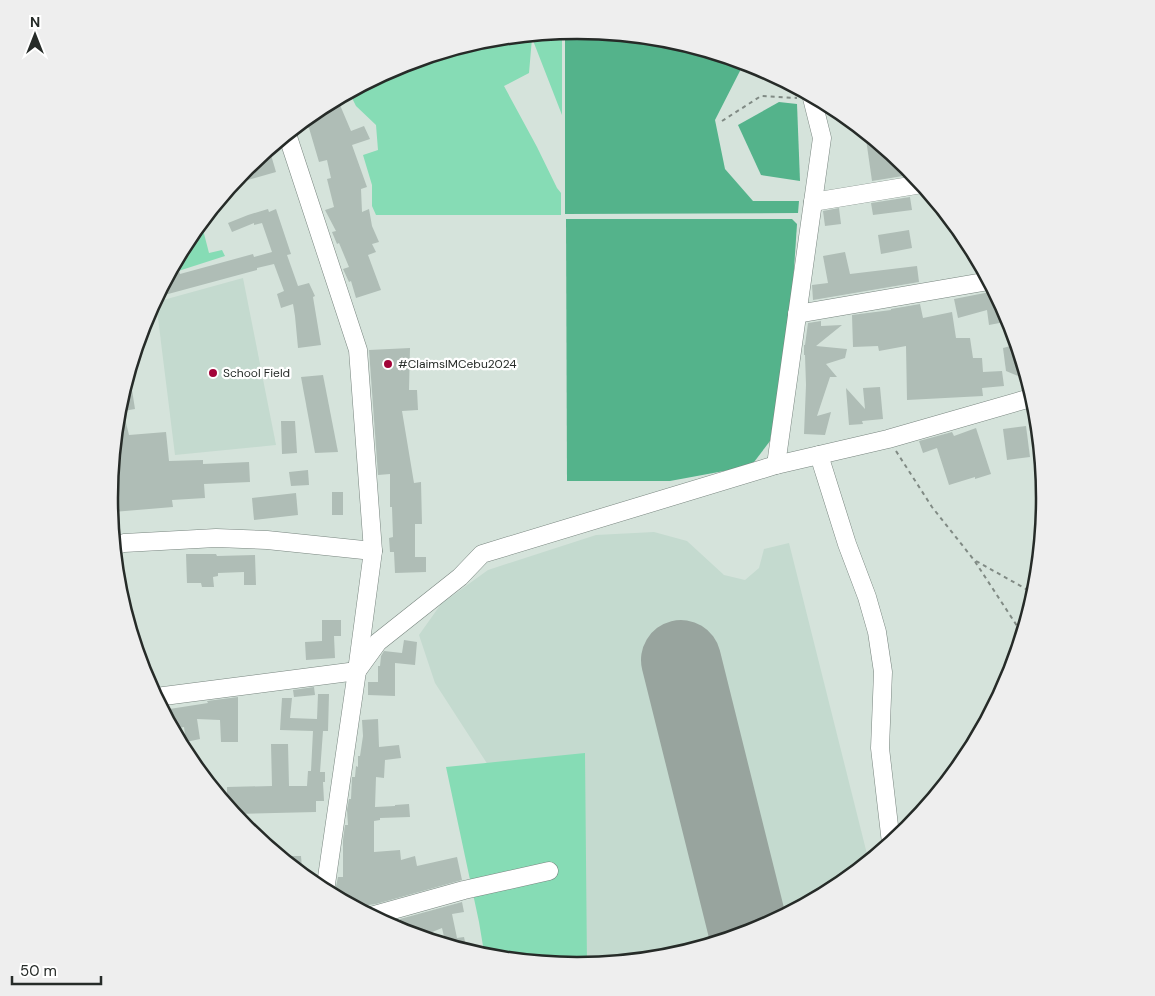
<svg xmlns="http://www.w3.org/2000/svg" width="1155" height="996" font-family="'DM Sans',sans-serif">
<rect width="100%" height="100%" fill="#d5e3db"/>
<g fill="#c4dacf">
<path d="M243,278L276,445L175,455L156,302Z"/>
<path d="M654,532L687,541L724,575L745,580L759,568L764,549L789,543L869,862L837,887L756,930L669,957L577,966L499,782L435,683L419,635L441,604L488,570L596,535Z"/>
</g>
<g fill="#86dcb5">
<path d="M562,32V115L532,38L529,73L504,86L537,147L557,188L561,193V215H376L372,206V185L363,155L378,150L376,125L356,106L349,92L399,66L486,39Z"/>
<path d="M201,222L209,253L222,250L225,256L169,274L189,238Z"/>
<path d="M585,753L587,965L577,966L486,957L475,954L484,952L479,922L446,767Z"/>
</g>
<g fill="#54b38b">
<path d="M578,30L669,39L759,67L741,69L715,120L725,169L753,201H799L798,213L565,214V31Z"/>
<path d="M779,102L797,104L800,181L761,175L738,125Z"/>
<path d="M566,219H792L797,224L791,315L770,441L751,466L670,481H567Z"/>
</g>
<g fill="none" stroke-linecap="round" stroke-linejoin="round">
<path stroke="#98a49e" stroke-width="80" d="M681,660L749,933"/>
</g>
<g fill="#afbdb6">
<path d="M337,98L351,131L364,126L370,139L352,145L367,187L361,189L362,212L369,209L372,226L379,242L372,244L376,252L368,255L381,290L356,298L351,281L349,282L343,269L349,267L339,243L337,244L332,232L336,231L325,210L334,207L327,179L331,178L327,160L319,162L309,128H307L304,120L318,109Z"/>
<path d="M865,132L908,166L909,175L872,181Z"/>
<path d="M269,148L276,172L244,181L241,173L247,167Z"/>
<path d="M910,197L912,210L873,215L871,203Z"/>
<path d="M839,208L841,224L825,226L823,211Z"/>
<path d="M268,209L269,212L276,209L291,254L287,255L298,286L309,283L315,296L313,297L321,345L298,348L295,316L293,304L281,308L277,294L284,291L274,264L257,268V270L157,297L176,261L180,274L253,254L254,257L272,252L262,223L254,225V223L232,232L228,223L248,215Z"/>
<path d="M909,230L912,248L881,254L878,235Z"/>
<path d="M845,252L850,274L917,266L919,282L813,300L812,285L828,283L823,256Z"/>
<path d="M995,291L1010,321L989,325L987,310L958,318L954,299Z"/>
<path d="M920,304L923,318L952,312L956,338H970L973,358H982L983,372L1002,371L1004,386L982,388L983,396L907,400L906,346L879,351L878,346L853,347L852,315L891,310V309Z"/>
<path d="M821,321V326L842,325L816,346L847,349L845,358L826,364L837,377H830L817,416L831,412L825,435L804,434L806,385L805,355H804V345H805L808,323Z"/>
<path d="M1018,344L1026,371L1028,380L1006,371L1003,348Z"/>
<path d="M410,348L409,390H417L418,410L402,411L414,483L421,482L422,524H415V557H426V572L395,573L394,552H390L389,538L393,537L392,507H390V474L378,475L369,350Z"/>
<path d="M323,375L338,452L315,453L301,377Z"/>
<path d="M880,387L883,419L862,421L863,424L849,425L846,388L865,409L863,388Z"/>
<path d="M132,390L135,409L123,411L129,435L166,432L169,461L203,460V464L249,462L250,482L204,484L205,498L172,500L173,507L113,512L110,488L119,406L123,391Z"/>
<path d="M281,421H295L297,453L282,454Z"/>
<path d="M1026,426L1030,457L1007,460L1003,429Z"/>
<path d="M976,428L991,474L975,479V477L949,485L937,448L923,453L919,441L952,432L954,436Z"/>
<path d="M308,470L309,485L291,486L289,472Z"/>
<rect x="332" y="492" width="11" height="23"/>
<path d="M296,493L298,515L254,520L252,498Z"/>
<path d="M186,554H216L217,556L255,555L256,585H244V572L218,573V576L213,577L214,587H202L201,583H187Z"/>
<path d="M322,620H341V636H334L335,658L306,660L305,642L322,641Z"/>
<path d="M404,640L417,642L415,665L395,663V696L368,695V682H378V666H380L381,656L384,651L402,653Z"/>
<path d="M314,687L315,695L294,697L293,690Z"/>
<path d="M318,694H329L328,731H323L320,772H325V782H323L324,801H316V812L234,814L227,805V787L272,786L271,744H288L289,786H307L308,771H311L313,731L280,730L282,698H292L290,718L317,719Z"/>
<path d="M238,697V742H221L220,720L197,719L200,739L186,742L184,727L173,729L163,710L208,703L207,701Z"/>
<path d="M378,719L379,747L399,745L401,758L385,760L384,778L376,777L375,807L395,806V805L409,804L410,817L380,818V820L374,821V852L400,850L401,860L415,856L417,866L457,857L462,880L376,904L354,907L334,896L338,877H343V840L345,825H348L347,810L349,799H351L352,777H355L356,766L358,767V756H360L363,736L362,720Z"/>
<path d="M290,856H301L302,869H295L290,865Z"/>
<path d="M462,902L464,912L452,914L457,938L464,937L467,951L438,942L445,941L442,928L420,937L400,931V919Z"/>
</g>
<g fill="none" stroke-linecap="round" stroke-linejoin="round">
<g stroke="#78857f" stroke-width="19">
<g id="minor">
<path d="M287,134L358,350L373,551L357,671L325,891"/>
<path d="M813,202L922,184"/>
<path d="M797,314L989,281"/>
<path d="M819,455L847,544L867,597L877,632L883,672L880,748L891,843"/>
<path d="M776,465L822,138L811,94"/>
<path d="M114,546L124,543L216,538L267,540L373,551"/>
<path d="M156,697L357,671L378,642L460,577L482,554L776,465L888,439L1034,397"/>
<path d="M371,916L464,890L549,871"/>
</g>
</g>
<g stroke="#808a84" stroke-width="2" stroke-dasharray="4 4" stroke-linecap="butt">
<path d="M722,121L761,96L797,98"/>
<path d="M896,451L932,507L974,560L1023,635"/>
<path d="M976,561L1035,594"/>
</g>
<use href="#minor" stroke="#fff" stroke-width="18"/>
</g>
<g fill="#a20438" stroke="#fff" stroke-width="2">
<circle cx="388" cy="364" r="5"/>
<circle cx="213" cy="373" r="5"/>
</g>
<g text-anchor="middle" stroke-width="4.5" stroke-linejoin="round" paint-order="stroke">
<g font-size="12" fill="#262b28" stroke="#fff" text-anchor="start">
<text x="398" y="368">#ClaimsIMCebu2024</text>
<text x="223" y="377">School Field</text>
</g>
</g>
<path d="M0 0H1155V996H0ZM118 498a459 459 0 1 1 918 0a459 459 0 1 1-918 0Z" fill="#eee" fill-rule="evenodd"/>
<path fill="none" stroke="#262b28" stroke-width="2.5" d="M118 498a459 459 0 1 1 918 0a459 459 0 1 1-918 0Z"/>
<g transform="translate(35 35)" stroke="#ffffff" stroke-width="4" paint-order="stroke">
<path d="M0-4L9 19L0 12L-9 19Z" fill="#262b28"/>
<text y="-8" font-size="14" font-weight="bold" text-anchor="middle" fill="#262b28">N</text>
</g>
<path d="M12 976v8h89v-8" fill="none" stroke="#262b28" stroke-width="2.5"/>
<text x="20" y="976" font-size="15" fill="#262b28" stroke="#ffffff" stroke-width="4" paint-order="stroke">50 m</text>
</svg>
